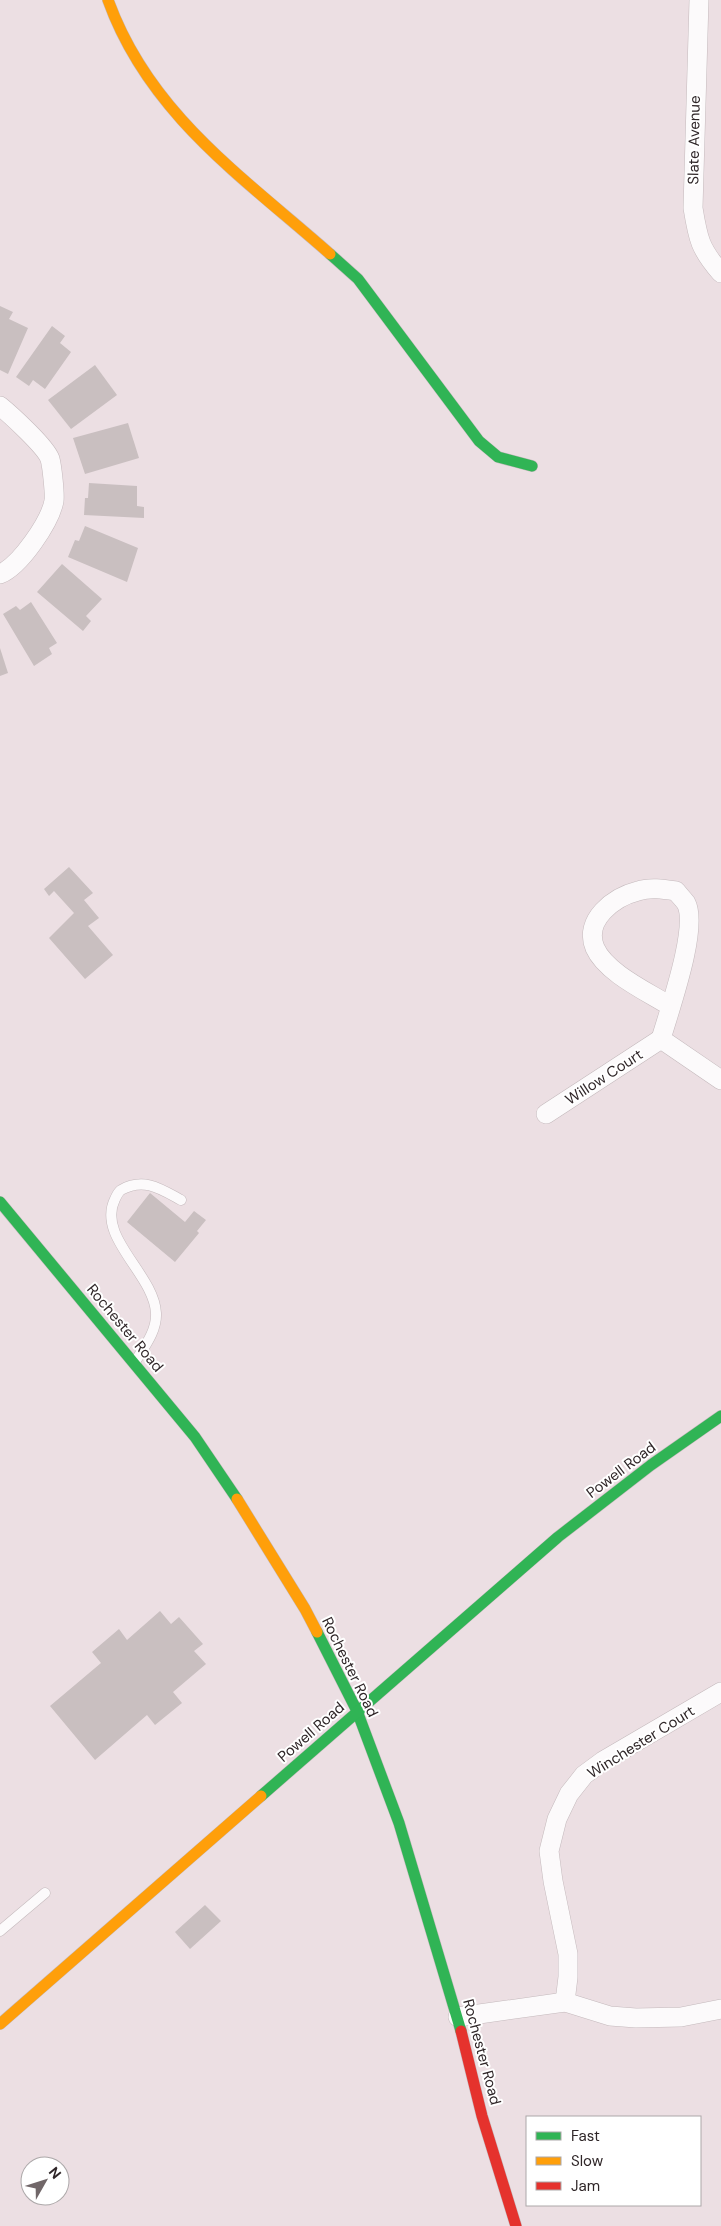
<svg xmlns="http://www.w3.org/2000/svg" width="721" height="2226" font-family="'DM Sans',sans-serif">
<rect width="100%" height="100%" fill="#ecdfe3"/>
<g fill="#c9bfc0">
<path d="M0,306L13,312L9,319L28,328L8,374L0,370Z"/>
<path d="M52,326L65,336L60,343L71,352L45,389L33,380L29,386L16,377Z"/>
<path d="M95,365L117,395L71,429L48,400Z"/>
<path d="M128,423L139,458L85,474L73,438Z"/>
<path d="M89,483L137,486V506L144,507V518L84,515L85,498H88Z"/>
<path d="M85,526L138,548L127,582L68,557L75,540L79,541Z"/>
<path d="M62,564L102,599L86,616L91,621L83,631L37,592Z"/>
<path d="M31,602L57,643L49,648L52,654L34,666L3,614L16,606L20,610Z"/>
<path d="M0,648L8,673L0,676Z"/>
<path d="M69,867L93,893L84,900L99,918L88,926L113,955L85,979L49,938L74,913L54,891L49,896L44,889Z"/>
<path d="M150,1193L185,1222L194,1211L206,1220L197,1231L199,1233L175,1262L127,1222Z"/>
<path d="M160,1611L171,1624L179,1617L203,1644L194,1651L206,1664L173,1692L182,1703L155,1725L147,1715L95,1760L50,1706L101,1663L92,1652L119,1629L127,1640Z"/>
<path d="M205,1905L221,1921L190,1949L175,1932Z"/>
</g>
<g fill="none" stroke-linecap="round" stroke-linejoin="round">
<g stroke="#c4b9bc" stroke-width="11">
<g id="lane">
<path d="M135,1362C144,1347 157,1331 156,1313C154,1274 96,1237 115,1199C117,1195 118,1192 121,1190C144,1177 161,1189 181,1200"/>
<path d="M0,1931L45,1893"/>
</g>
</g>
<g stroke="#c4b9bc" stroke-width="20">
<g id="street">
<path d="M699,0L693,208C698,239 700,249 721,273"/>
<path d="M0,406C11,415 46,447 50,459C52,466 55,494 54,501C50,522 20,566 0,574"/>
<path d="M661,1039C669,1011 699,927 686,903C683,899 679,895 676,891C663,889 650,887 638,891C614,897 583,920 595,948C606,973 648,992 670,1006"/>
<path d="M661,1039L721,1080"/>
<path d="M546,1114L661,1039"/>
<path d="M565,2002L568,1977V1954L553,1881L549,1851L557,1819L569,1794L584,1775L603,1761L721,1692"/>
<path d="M458,2017L565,2002L610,2016L636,2018L681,2017L721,2009"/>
</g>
</g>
<g stroke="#c4b9bc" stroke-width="12">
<g id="fast">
<path d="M330,254L358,279L479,441L498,457L532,466"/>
<path d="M0,1202L195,1437L237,1499"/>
<path d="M317,1632L357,1711L399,1823L461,2031"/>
<path d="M261,1796L558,1537L651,1465L721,1416"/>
</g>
</g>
<g stroke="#c4b9bc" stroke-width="12">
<g id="slow">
<path d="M108,0C149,114 243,177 330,254"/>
<path d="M237,1499L305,1609L317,1632"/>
<path d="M0,2024L261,1796"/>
</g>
</g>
<g stroke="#c4b9bc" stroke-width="12">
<path id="jam" d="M461,2031L482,2116L516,2226"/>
</g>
<use href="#lane" stroke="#fcfafb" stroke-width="10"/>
<use href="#street" stroke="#fcfafb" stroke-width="19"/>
<use href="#fast" stroke="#30b455" stroke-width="11"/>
<use href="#slow" stroke="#ff9f0a" stroke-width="11"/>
<use href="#jam" stroke="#e5322d" stroke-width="11"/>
</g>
<g text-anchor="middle" stroke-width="4" stroke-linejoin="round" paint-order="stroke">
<g font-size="15" fill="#2f2628" stroke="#fff">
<text transform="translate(694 140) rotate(-89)" y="5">Slate Avenue</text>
<text transform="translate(604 1077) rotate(-33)" y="5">Willow Court</text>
<text transform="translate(125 1328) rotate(50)" y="5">Rochester Road</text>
<text transform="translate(621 1470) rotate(-37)" y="5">Powell Road</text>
<text transform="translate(350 1667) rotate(64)" y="5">Rochester Road</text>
<text transform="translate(311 1732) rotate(-41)" y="5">Powell Road</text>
<text transform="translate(641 1742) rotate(-32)" y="5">Winchester Court</text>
<text transform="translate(482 2052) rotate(75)" y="5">Rochester Road</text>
</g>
</g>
<rect x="526" y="2116" width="175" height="90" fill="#ffffff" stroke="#aca8a9"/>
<rect x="536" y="2132" width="25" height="8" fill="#30b455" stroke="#aca8a9"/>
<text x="571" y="2141" font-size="15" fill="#2f2628">Fast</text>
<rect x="536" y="2157" width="25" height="8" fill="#ff9f0a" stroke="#aca8a9"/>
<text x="571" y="2166" font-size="15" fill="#2f2628">Slow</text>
<rect x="536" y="2182" width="25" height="8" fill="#e5322d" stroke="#aca8a9"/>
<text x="571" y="2191" font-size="15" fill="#2f2628">Jam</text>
<g transform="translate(45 2181) rotate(51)"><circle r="24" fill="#ffffff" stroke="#aca8a9"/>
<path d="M0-4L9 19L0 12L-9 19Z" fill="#716769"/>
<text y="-8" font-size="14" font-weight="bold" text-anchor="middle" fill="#2f2628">N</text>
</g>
</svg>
